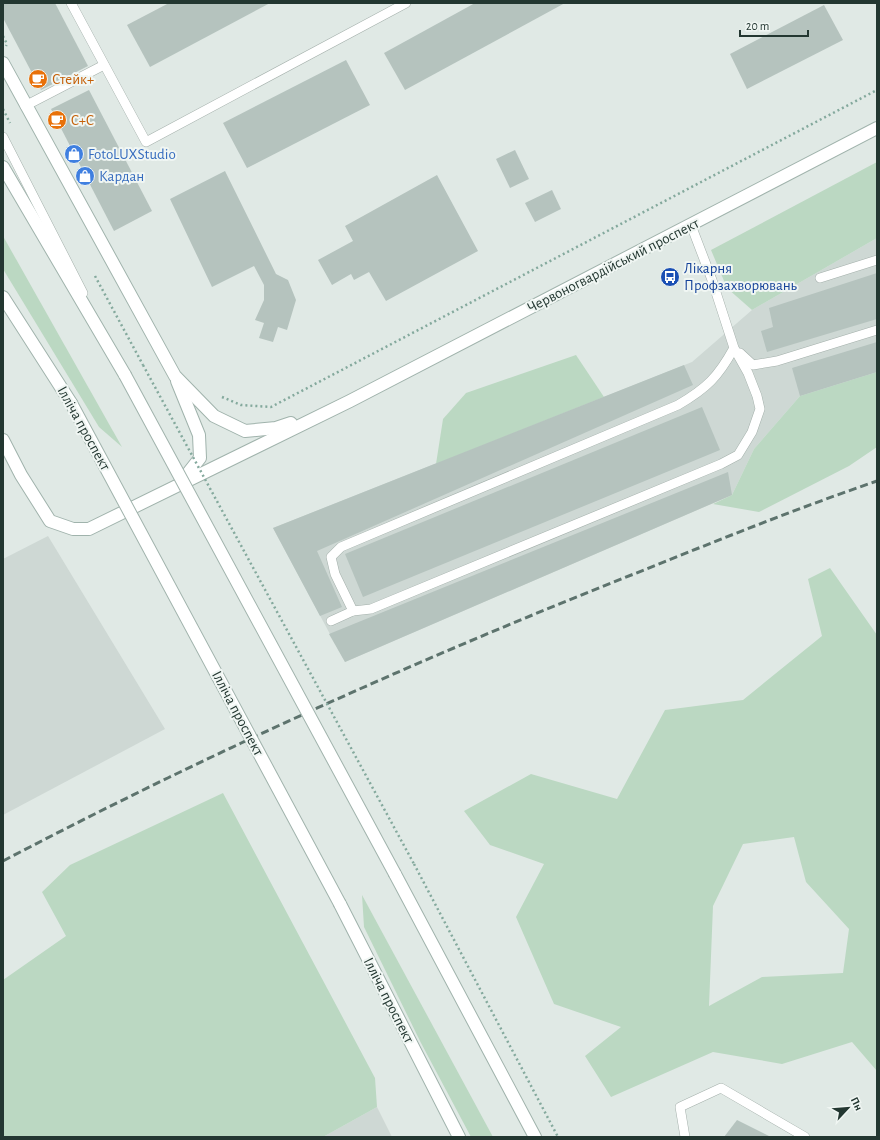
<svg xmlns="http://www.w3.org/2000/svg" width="880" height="1140" font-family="'Alegreya Sans',sans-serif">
<rect width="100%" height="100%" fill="#e0e9e5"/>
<g fill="#ced8d4">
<path d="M877,238V372L800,396L754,449L732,495L345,662L273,528L692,362L752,310Z"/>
<path d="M48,536L165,729L3,815V559Z"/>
<path d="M377,1107L392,1137H323Z"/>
</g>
<g fill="#bbd8c2" fill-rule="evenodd">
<path d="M877,162V238L752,310L727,288L711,250Z"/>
<path d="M3,236L122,447L99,427L3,269Z"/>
<path d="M576,355L604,397L436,464L443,419L466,393Z"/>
<path d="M877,372V447L849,466L759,512L713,504L732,495L754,449L800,396Z"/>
<path d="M830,568L877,635V1071L852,1042L782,1064L713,1052L611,1097L585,1056L621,1027L554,1004L516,917L544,864L490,845L464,811L531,774L617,799L665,710L743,700L822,636L808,579ZM794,837L806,882L849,929L843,973L762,977L709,1006L713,906L743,844Z"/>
<path d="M223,793L375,1078L377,1107L323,1137H3V980L66,936L42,892L70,865Z"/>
<path d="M362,895L493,1137H471L421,1043L364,927Z"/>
</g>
<g fill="#b5c3be">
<path d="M3,3H55L88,66L41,90L3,18Z"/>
<path d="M169,3H270L150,67L127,25Z"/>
<path d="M475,3H565L405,90L384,53Z"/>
<path d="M824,5L843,40L747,89L730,54Z"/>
<path d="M346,60L370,105L247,168L223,123Z"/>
<path d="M89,90L152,211L114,231L51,109Z"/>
<path d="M515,150L529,179L510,188L496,159Z"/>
<path d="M225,171L276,274L288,280L296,300L287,330L278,327L273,342L259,338L264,323L255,320L264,300V285L254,266L212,287L170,199Z"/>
<path d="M437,175L478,251L386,301L369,272L354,280L351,274L332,285L318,260L353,241L345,226Z"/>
<path d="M552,190L561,209L535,222L525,203Z"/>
<path d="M877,273V319L767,352L761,331L773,327L769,308Z"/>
<path d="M877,342V372L800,396L792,368Z"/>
<path d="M684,365L693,385L317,551L342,607L320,616L273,528Z"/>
<path d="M702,407L720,450L363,597L345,554Z"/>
<path d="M728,472L732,495L345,662L329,634Z"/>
<path d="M737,1120L771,1137H724Z"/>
</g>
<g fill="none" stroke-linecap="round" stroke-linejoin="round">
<g stroke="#a4b0ab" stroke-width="10">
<g id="service">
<path d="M71,3L146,142L406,3"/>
<path d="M25,106L104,65"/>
<path d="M3,137L83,293"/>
<path d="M691,225L712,280L734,348L748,373L757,396L760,409L752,432L738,455L721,464L371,609L353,611L335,574L331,557L341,547L678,405C707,388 718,377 734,348"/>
<path d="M820,278L877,260"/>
<path d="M740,353L753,365L777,361L877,330"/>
<path d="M331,621L353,611"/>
<path d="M685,1137L680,1107L721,1088L805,1137"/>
</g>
</g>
<g stroke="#a0b3ac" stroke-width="14">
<g id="secondary">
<path d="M3,63L175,376L214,416L245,431L276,428L291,423"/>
<path d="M3,167L125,375"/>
<path d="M3,297L71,403"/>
<path d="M177,381L199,435L200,458L181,482"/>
<path d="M3,440L21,475L50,521L73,529H89L350,401L877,128"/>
<path d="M395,874L535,1137"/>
<path d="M340,904L459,1137"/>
</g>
</g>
<g stroke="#84a99d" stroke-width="2.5" stroke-dasharray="2 3" stroke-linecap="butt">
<path d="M3,36L7,44L6,46"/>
<path d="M3,109L10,123"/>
<path d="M95,276L143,365"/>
<path d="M222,397L241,405L271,407L877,90"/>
<path d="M414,864L558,1137"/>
</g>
<use href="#service" stroke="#fff" stroke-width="9"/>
<use href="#secondary" stroke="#fff" stroke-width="12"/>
<path stroke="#5d736d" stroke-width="3" stroke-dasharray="8 4" stroke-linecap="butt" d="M3,861C211,752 426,656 644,570C721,539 798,508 877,481"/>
<g stroke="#a0b3ac" stroke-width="14" stroke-linecap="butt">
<g id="secondary-bridge">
<path d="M125,375L395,874"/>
<path d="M71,403L340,904"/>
</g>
</g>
<path stroke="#84a99d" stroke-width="2.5" stroke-dasharray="2 3" stroke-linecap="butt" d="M143,365L414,864"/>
<use href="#secondary-bridge" stroke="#fff" stroke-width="12"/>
</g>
<defs>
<g id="cafe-disc" transform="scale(1)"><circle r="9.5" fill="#e8710a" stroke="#f0f6f3"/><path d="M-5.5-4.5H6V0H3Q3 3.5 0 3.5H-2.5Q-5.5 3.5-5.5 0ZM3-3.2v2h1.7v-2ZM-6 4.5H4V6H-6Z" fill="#fff"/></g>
<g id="shop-disc" transform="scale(1)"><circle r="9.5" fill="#3f7fe0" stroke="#f0f6f3"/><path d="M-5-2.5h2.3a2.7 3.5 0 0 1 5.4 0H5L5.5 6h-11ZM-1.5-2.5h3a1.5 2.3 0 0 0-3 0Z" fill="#fff"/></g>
<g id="bus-disc" transform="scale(1)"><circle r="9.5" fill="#1a4fb4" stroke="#f0f6f3"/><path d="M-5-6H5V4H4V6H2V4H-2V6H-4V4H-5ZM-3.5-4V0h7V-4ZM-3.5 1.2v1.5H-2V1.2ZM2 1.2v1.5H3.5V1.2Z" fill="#fff"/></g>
</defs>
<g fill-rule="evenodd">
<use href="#cafe-disc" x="38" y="79"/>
<use href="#cafe-disc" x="57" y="120"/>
<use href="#shop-disc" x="74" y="154"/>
<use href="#shop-disc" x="85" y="176"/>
<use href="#bus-disc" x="670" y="277"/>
</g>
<g text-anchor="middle" stroke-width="4" stroke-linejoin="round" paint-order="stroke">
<g font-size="15" fill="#c56008" stroke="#f0f6f3" text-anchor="start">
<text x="52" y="84">Стейк+</text>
<text x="71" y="125">C+C</text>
</g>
<g font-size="15" fill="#366cbe" stroke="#f0f6f3" text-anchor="start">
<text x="88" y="159">FotoLUXStudio</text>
<text x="99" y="181">Кардан</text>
</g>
<g font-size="15" fill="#233731" stroke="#f0f6f3">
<text transform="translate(613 265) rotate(-27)" y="5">Червоногвардійський проспект</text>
<text transform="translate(84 428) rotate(61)" y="5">Ілліча проспект</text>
<text transform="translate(238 713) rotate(62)" y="5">Ілліча проспект</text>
<text transform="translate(389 1000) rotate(63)" y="5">Ілліча проспект</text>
</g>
<g font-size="15" fill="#164399" stroke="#f0f6f3" text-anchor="start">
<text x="684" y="273">Лікарня<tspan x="684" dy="17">Профзахворювань</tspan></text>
</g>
</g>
<rect width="880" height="1140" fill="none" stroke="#233731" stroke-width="8"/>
<g transform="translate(848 1108) rotate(64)" stroke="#f0f6f3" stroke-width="3" paint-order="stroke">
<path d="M0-3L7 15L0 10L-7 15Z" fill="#233731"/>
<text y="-6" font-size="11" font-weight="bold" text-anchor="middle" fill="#233731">Пн</text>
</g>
<path d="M740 30v6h68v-6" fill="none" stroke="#233731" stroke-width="2"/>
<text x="746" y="30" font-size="12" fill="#233731" stroke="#f0f6f3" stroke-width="3" paint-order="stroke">20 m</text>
</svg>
